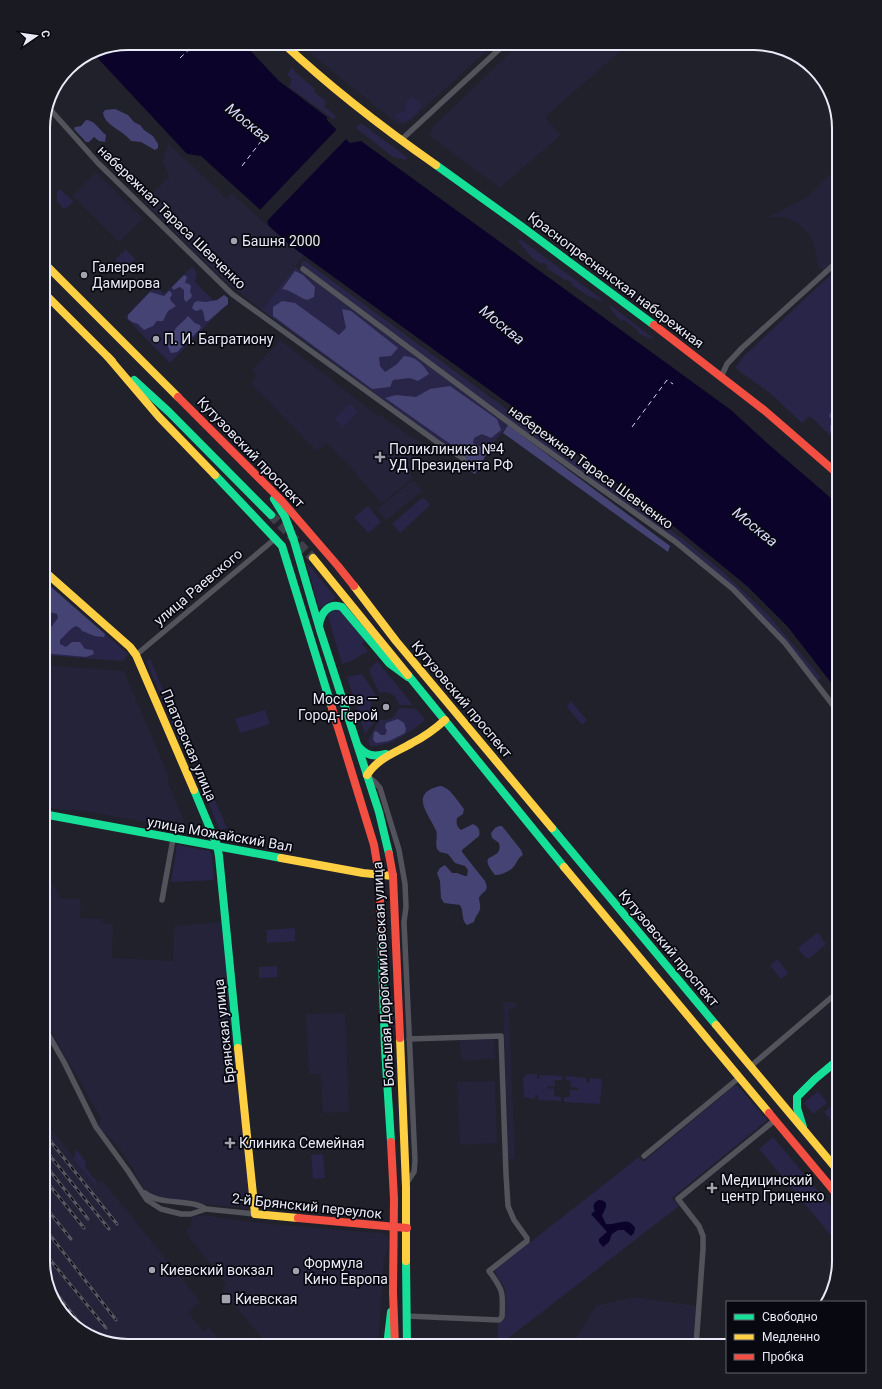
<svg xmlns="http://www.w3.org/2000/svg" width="882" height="1389" font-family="Roboto,sans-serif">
<rect width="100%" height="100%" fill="#21212b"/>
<g fill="#24233a">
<path d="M299,43H495L411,120L406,124L399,125L316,58Z"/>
<path d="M520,43H630L546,116V119L561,135L500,188L429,135L432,128Z"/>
<path d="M168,143L227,199L231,193L291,246L304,255L262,310L222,279L144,202L169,177L163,161Z"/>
<path d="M839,166V258L824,272L818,266L814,244L808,233L797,223L784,217H768L807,197Z"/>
<path d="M96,172L143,219L119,242L73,196Z"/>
<path d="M280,340L364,405L379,416L380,415L427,448L410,472L413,478L381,504L350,466L326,443L317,451L251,384L255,379L257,375L252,370Z"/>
<path d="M413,480L422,491L386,520L377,509Z"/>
<path d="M43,665L124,671L168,775V783L187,829L71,809L70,811L43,806Z"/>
<path d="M43,865L61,899H81L80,918L103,919L102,923L113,924L112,958L173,961L174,926L224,922L251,1205L249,1207L246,1208L211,1205L155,1197L147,1192L141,1184L134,1170L117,1145L101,1130L99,1125L100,1117L43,1017Z"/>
<path d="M503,1002H516V1009H509L515,1159H508Z"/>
<path d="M345,1013L349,1112L323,1113L321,1074H309L306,1014Z"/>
<path d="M494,1038L495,1059L461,1060L460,1039Z"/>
<path d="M495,1081L497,1143L460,1145L457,1082Z"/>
<path d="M43,1119L96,1185L102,1180L185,1283L200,1302L188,1312L203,1331L209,1327L224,1346H123L81,1332L52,1299L43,1261Z"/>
<path d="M204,1215L241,1221L374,1233L377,1232L385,1234L389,1242L388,1248L384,1259L378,1346H268L223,1291L226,1284L188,1236L187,1230L191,1225L192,1217Z"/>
<path d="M634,1297L696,1306V1341L682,1346H575V1340L596,1306Z"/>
</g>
<g fill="#292549">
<path d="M292,68L295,71V72L315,89L314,92L326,101L324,107L336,116L333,119L289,87L292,79L287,74Z"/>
<path d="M412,96L422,106C417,112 410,121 402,122L395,115L407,110L405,104Z"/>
<path d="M361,123L404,155L407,158L406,160L393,157L356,128Z"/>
<path d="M60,189L74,202L64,209L57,202V192Z"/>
<path d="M520,239L603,300L602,301L588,296L572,285L571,282L567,280H565L548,269L547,265L544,263L541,264L531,257L518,241Z"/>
<path d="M126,249L135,259L125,270L115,260Z"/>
<path d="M304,260L688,543L725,574L769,616L821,678L817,681L734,587L300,265Z"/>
<path d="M192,267L197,273L195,276L197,278L194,281L222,309L170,363L125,317L155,286L164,294Z"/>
<path d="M295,267L508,425L491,446L475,474L463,466L467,459L438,440L262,310Z"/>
<path d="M839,267V444L810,416L802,423L770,393L735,368L745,355L825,280V281Z"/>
<path d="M610,305L653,338L652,339L639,334L638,330L624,320L621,321L609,307Z"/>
<path d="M350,404L358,412L343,427L335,419Z"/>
<path d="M423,497L430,505L400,533L392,524Z"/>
<path d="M368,506L381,522L368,533L354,517Z"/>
<path d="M307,564H308L336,598L322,607L319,608Z"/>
<path d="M43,580L128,654L123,661L43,655Z"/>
<path d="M335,608L340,609L365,641L362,644L368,651L351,661L342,664L328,616L329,612Z"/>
<path d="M150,659L167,700L163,701L146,661Z"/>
<path d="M377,661L413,705H399C397,695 389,690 379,693L369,670Z"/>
<path d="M362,674L376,695C369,702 369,711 377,718L365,734L347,677Z"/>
<path d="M571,701L587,720L582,725L567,707Z"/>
<path d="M169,704L183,738L179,740L165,706Z"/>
<path d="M399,708L416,709L424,718V721C409,733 390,747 370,746L368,740L380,719C389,722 395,717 399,708Z"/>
<path d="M265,710L270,724L240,733L235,719Z"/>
<path d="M213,796L227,828L220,830L207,799Z"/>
<path d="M177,845L210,851L212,857L214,880L171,882Z"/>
<path d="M295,928V941L267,943V930Z"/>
<path d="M817,933L819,934L826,944L810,958H806L799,950V947Z"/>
<path d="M777,959L788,973L781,979L770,966Z"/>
<path d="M277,966V977L259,978V967Z"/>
<path d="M528,1074H537V1079H539L540,1075L563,1076L562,1080H555V1087L547,1086V1088L554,1089V1096L561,1097V1101L538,1100V1095H535V1099L524,1097L523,1078L526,1075Z"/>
<path d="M566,1076L586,1078V1082L589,1083L590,1078L602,1079L600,1104L564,1102V1097H570V1090H578V1088L570,1087L571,1081L565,1080Z"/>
<path d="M734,1086H738L767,1120L766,1121L672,1198L679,1206L498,1346V1324L505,1319C505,1309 507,1296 504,1287C501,1281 496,1277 495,1270L639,1157L643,1162Z"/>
<path d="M818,1091L827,1103L813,1114L804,1103Z"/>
<path d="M831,1106L839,1116V1131L824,1112Z"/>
<path d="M773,1137L839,1216V1245L759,1149Z"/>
<path d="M76,1149L86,1162L85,1167L98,1184L96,1185L74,1159Z"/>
<path d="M323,1154L325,1178L313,1179L311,1155Z"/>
</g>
<g fill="#454274">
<path d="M115,109L128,115L134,122L140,125L144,130L153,136L158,144V148L155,150L141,142L131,141C123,130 105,126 103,113L105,110Z"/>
<path d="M86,120C95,120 99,130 106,135L105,142L99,141L94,137L89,142H86L74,129L75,127L81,126Z"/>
<path d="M295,271L303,275L315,287L314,297L307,300C298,297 291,290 282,289Z"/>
<path d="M184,275L187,277L185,283L189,284L191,286L190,292L192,295L191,298L186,302L184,299V290L180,287L173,290L172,287Z"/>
<path d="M169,291L171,292L172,295L170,298L171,301L176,306L168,311L163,321H157L153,326L144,330L138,324L132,322L128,319V315L150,292L164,296Z"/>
<path d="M224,295L228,298V304L208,321H205L203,311L201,309L197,311L194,310L192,308L194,303L197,301L206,302L217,300Z"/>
<path d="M282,301L295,303L339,335L346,328L342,309L351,311L398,348L391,356L379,357L380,366L385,372L397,364L404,356C415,356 424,365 429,374L418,381L410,378L393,380L390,387L372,389L273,316V307Z"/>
<path d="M188,316L195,323L200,325L201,328L177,352L171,353L168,347L170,336C175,332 174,329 178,326C182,322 185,320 188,316Z"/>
<path d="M450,386L497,419L501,430L491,438L482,434L474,438L473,443L483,448L486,455L475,474L463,466L467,459L463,453L385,398L396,395L416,397L430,389Z"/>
<path d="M839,407V439H836L830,431V425L837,423L838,420H832L829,416L831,412Z"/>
<path d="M508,425L670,546L668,552L503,433Z"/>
<path d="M43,580L105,634L104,637C93,637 91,634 82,631L80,628L76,626C70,628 65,636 60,640V644L66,647L72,642H80L85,649L93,650L94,654L86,657L43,653V634L46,631L49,630L58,618L57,614C53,612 48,613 43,612Z"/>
<path d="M398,719L404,723L406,729L405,733L389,741L376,743L373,740L374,732L376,731L381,735H385L387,731L385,727L386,723Z"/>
<path d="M440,786C450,787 458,802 464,809L463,814L457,818C456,823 457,827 461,830L473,824C478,826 481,831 479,836L462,850V852L485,881C490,892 483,890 479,898C479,901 481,906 480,909C479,914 475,916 474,922L467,925C461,921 464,911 460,905L444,903L441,898L440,881L437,873L440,868L445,865L452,873H457L465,876H467L468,870L465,866L455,863L448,854L440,852L437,849C435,842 438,836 436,830C428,813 409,793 440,786Z"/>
<path d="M499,826H502L521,850L523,855C518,858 518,860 515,865C511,871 502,875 495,875C474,849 504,863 499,843L492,838L491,833L495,828Z"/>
</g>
<g fill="#0b0329">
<path d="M128,43H243L279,81L327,117V120L350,143L361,141L731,410L767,443L839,505V693L788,627L747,586L665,519L509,404L291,246L268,225L267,216L201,156L187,154L92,52L96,49Z"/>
<path d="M599,1200C611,1201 605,1209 602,1216L606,1224C617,1226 627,1215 635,1228L634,1233L631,1236L624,1230H618L612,1234L609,1242L603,1247L599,1242V1239L607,1232L591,1214L595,1211C592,1205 594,1202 599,1200Z"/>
</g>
<path fill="#21212b" d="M338,128L347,138L266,222V217L259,211Z"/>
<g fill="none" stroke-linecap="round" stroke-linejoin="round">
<g stroke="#d8d8fb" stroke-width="1" stroke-dasharray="5 4" stroke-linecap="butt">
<path d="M180,58L196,43"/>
<path d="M242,166L265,136"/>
<path d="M632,427L667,380L673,384"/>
</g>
<path stroke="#3f3f4a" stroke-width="9" stroke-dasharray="9 4.5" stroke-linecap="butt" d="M271,515L313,558"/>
<g stroke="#53535c" stroke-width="5.5">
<path d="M47,106L98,163L232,294L437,442L464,459"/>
<path d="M401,140L506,43"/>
<path d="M303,269L519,430L677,543L733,589L785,643L839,713"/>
<path d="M722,375L727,364L742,348L839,260"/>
<path d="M136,655L276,538"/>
<path d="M369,777L375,782L380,788L399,850L405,884L406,907L404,922L415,1161L414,1172L406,1184"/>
<path d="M162,900L173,839"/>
<path d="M43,1025L64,1062L96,1127L128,1171L147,1200L161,1209L181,1214H191L206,1209"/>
<path d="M751,1066L839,991"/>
<path d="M644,1156L740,1077"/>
<path d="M145,1193C161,1206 190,1198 206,1209L255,1214"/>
<path d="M406,1316L499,1320L502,1317C503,1293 504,1291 489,1271L527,1241V1238L514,1220L508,1206L506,1174L501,1036L409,1039"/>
<path d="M696,1346L703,1249V1236L699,1226L678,1199L775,1120"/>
</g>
<g stroke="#16e098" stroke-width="8">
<path d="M436,165L521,226L654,325"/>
<path d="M134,380L169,412L271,515"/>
<path d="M215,475L282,546L332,708"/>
<path d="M274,499L285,517L294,541L320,630L379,812L389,854"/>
<path d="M319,625C321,613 329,602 342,607L389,663L408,677"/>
<path d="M408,675L564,867"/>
<path d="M358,746C366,756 374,757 386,754"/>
<path d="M194,790L217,845L219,856L238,1048"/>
<path d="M43,814L281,858"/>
<path d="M552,828L716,1025"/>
<path d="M381,930L385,1049L391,1142"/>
<path d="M803,1127L797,1108V1097L815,1079L839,1059"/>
<path d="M406,1261L407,1346"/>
<path d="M387,1346L391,1312"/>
</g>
<g stroke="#ffcf43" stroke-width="8">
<path d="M283,43C331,88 383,128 436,165"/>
<path d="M43,262L178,397"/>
<path d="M43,292L112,361"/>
<path d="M108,357L159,417L215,475"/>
<path d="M313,558L408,675"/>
<path d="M43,570L130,647L136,655L194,790"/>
<path d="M354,586L396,641L552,828"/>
<path d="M367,775C378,758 395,753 412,743C424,737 435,729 445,720"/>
<path d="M281,858L363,873L393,876"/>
<path d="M564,867L769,1113"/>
<path d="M716,1025L839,1172"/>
<path d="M400,1038L406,1187V1261"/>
<path d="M238,1048L255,1214L298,1218"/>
</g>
<g stroke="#f24e42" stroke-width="8">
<path d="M654,325L764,410L839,475"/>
<path d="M178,397L281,500L338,566L354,586"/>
<path d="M332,708L374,845L379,875L381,930"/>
<path d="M389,854L393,876L400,1038"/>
<path d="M769,1113L839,1197"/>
<path d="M391,1142L394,1199L393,1292L395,1346"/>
<path d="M298,1218L407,1228"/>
</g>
<g stroke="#585860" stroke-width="3">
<g id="rail">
<path d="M43,1132L117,1224"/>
<path d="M43,1147L109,1229"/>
<path d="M43,1162L88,1219"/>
<path d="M43,1177L84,1228"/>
<path d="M43,1204L71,1239"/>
<path d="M43,1226L116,1320"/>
<path d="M43,1251L106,1328"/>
<path d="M49,1284L89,1335"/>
</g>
</g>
<use href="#rail" stroke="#080810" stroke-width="1.5" stroke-dasharray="4.5" stroke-linecap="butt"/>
</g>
<g fill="#a3a3b0" stroke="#080810" stroke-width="1.5">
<circle cx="234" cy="241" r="4"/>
<circle cx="84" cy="275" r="4"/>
<circle cx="156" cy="339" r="4"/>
<path d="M378 451h4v4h4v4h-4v4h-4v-4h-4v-4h4z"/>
<circle cx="386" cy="707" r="4"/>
<path d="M228 1137h4v4h4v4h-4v4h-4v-4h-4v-4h4z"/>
<path d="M710 1182h4v4h4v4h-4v4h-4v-4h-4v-4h4z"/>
<circle cx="152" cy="1270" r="4"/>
<circle cx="296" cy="1271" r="4"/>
<rect x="221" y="1294" width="10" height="10" rx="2"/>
</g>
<g text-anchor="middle" stroke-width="3.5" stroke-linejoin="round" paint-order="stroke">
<g font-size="14" fill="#e9e9f7" stroke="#080810">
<text transform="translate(172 217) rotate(44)" y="5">набережная Тараса Шевченко</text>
<text transform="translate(616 280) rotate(37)" y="5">Краснопресненская набережная</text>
<text transform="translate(251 452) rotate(46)" y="5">Кутузовский проспект</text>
<text transform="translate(591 467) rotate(36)" y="5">набережная Тараса Шевченко</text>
<text transform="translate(198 587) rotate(-40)" y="5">улица Раевского</text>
<text transform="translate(462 699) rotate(50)" y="5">Кутузовский проспект</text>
<text transform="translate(189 745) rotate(67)" y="5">Платовская улица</text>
<text transform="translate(220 834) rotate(10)" y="5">улица Можайский Вал</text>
<text transform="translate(669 948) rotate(50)" y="5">Кутузовский проспект</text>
<text transform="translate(383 974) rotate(-93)" y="5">Большая Дорогомиловская улица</text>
<text transform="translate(224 1031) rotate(-96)" y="5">Брянская улица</text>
<text transform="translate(307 1206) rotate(6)" y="5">2-й Брянский переулок</text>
</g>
<g font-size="14" fill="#e9e9f7" stroke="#080810" text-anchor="start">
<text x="242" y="246">Башня 2000</text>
<text x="92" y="272">Галерея<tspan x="92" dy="16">Дамирова</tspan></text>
<text x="164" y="344">П. И. Багратиону</text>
<text x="389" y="454">Поликлиника №4<tspan x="389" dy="16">УД Президента РФ</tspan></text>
<text x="378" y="704" text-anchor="end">Москва —<tspan x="378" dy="16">Город-Герой</tspan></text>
<text x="239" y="1148">Клиника Семейная</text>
<text x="721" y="1185">Медицинский<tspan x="721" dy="16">центр Гриценко</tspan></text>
<text x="304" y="1268">Формула<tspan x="304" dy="16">Кино Европа</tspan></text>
<text x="160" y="1275">Киевский вокзал</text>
<text x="235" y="1304">Киевская</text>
</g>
<g font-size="15" font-style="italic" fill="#d8d8fb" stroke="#080810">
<text transform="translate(248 123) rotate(39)" y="5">Москва</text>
<text transform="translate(502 325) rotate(39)" y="5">Москва</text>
<text transform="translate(755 527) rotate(39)" y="5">Москва</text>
</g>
</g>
<path d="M0 0H882V1389H0ZM128 50H754A78 78 0 0 1 832 128V1261A78 78 0 0 1 754 1339H128A78 78 0 0 1 50 1261V128A78 78 0 0 1 128 50Z" fill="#1a1a22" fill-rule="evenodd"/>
<path fill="none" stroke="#e9e9f7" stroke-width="2" d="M128 50H754A78 78 0 0 1 832 128V1261A78 78 0 0 1 754 1339H128A78 78 0 0 1 50 1261V128A78 78 0 0 1 128 50Z"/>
<rect x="726" y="1301" width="140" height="72" fill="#080810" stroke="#62626c"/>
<rect x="734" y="1314" width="20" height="6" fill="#16e098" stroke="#62626c"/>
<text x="762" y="1321" font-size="12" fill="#e9e9f7">Свободно</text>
<rect x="734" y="1334" width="20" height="6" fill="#ffcf43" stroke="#62626c"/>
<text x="762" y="1341" font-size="12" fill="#e9e9f7">Медленно</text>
<rect x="734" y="1354" width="20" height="6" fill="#f24e42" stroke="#62626c"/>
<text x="762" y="1361" font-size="12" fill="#e9e9f7">Пробка</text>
<g transform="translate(36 36) rotate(77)" stroke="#080810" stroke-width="3" paint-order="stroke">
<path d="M0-3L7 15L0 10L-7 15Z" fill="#e9e9f7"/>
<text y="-6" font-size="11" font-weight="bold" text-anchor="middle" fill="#e9e9f7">С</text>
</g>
</svg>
